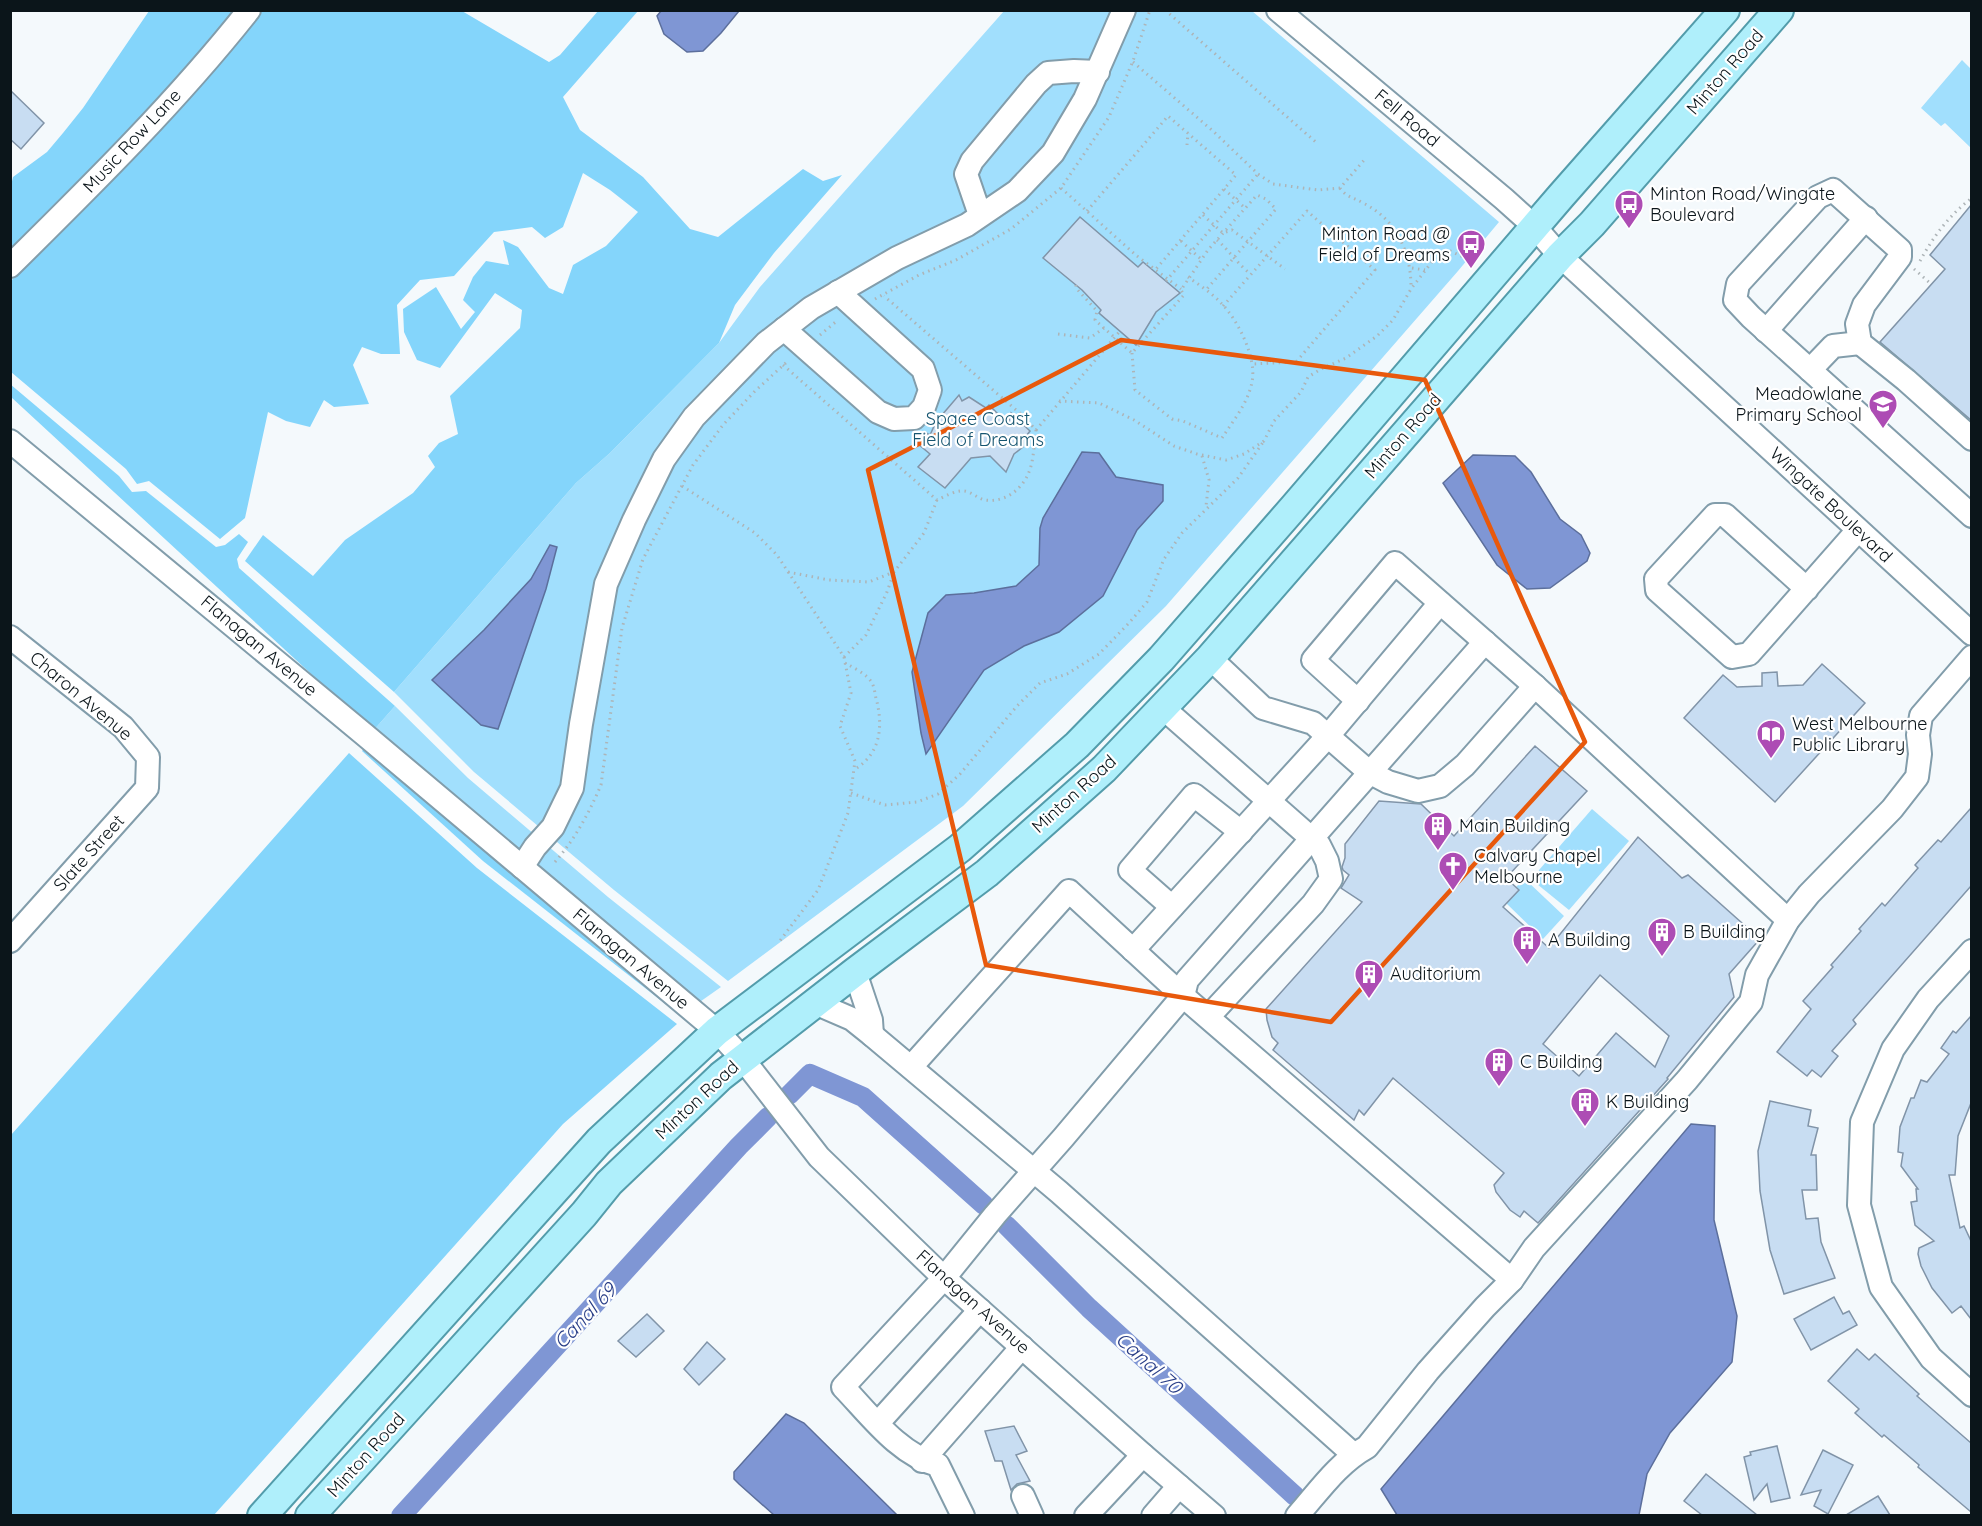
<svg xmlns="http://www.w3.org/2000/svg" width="1982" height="1526" font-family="Quicksand,sans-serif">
<rect width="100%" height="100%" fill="#f4f9fc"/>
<g fill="#a1dffd">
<path d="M1004,11H1252L1499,222L1458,271L1166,606L963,806L728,981L614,890L474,772L394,692L576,483L610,453L719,343L760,287Z"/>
<path d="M1962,60L1971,69V148L1945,123L1941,126L1921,108Z"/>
<path d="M395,706L468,778L608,897L721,987L694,1006L373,731Z"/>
<path d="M1592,809L1629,841L1569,910L1537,884L1539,870Z"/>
<path d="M1523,880H1526L1564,916L1543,939L1506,903L1519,890L1516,887Z"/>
</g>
<g fill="#84d5fb">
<path d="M149,11H241L11,259L10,190L13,177L47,152L63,133L83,108Z"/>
<path d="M253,11H462L549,62L560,55L598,11H638L563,97L580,130L643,177L690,229L718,237L803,169L823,181L842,175L774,253L735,305L719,343L610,453L576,483L394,692L245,561L263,535L313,576L345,540L413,493L435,467L428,456L439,443L458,434L450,396L520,328L522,310L495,293L440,368L417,360L404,332L403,309L436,287L461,329L475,312L463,300L473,277L486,261L509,265L503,240L518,247L549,288L563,294L573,265L606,246L638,212L610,190L583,173L563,227L545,238L532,227L494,232L454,276L420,280L397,305L400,354H381L362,347L353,365L369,404L334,407L324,400L310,427L286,421L268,412L245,518L220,539L149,481L137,484L126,469L11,372V281Z"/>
<path d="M10,384L119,476L132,492L146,491L216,547L225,545L239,534L248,542L237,559L239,568L395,706L373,731L11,397Z"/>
<path d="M373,738L694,1006L682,1017L483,861L362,751Z"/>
<path d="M349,753L477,868L677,1024L563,1124L214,1515H11V1135Z"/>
</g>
<g fill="#7f96d4" stroke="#5c6f9c" stroke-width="1.5">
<path d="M661,11V10L739,11L721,33L703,51L687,52L664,34L657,16Z"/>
<path d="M1082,452L1099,453L1116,477L1163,485V501L1137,530L1103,596L1059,632L1024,646L984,670L926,754L921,733L912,672L928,613L946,595L974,593L1016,586L1039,565L1040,528L1043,518Z"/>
<path d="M1473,455L1515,456L1531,472L1560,519L1581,535L1590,553L1587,561L1550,588L1527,589L1497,565L1443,483Z"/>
<path d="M550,545L557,547L546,589L498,729L481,725L432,680L484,630L531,579Z"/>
<path d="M1691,1124L1715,1126L1714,1220L1737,1316L1732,1362L1670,1433L1647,1474L1639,1515H1397L1381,1489Z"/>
<path d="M786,1414L804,1423L897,1515H774L739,1484L734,1479V1472Z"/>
</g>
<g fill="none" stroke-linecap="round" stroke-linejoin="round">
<g stroke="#7f96d4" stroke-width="20">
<path d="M789,1095L810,1074L863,1097L984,1205"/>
<path d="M1006,1225L1089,1308L1295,1496"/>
<path d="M401,1516L739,1146L768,1117"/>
</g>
</g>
<g fill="#c8ddf2" stroke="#8194a8" stroke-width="1.5" fill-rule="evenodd">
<path d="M10,90L44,123L21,149L10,139Z"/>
<path d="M1971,205V420L1880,342L1945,269L1930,255Z"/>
<path d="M1080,217L1138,267L1143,262L1180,293L1156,312L1136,345L1099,313L1101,310L1082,290L1043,258Z"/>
<path d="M959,395L962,401L969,397L986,408L989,405L1008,424L1011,413L1030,431L1023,440V447L1014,454L1006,472L990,456L971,458L945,488L918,467L930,454L917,443L924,432L930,435L936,422Z"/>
<path d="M1822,664L1865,703L1775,802L1684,718L1723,675L1737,687L1762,686V673L1777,672L1778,686L1803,685Z"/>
<path d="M1535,746L1587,791L1506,878L1519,890L1503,907L1549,948L1638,837L1682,878L1688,875L1760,939L1729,974L1734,997L1667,1078L1668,1079L1538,1223L1524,1211L1520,1217L1510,1210L1496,1192L1494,1185L1504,1173L1393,1078L1364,1115L1359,1110L1354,1120L1273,1050L1278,1043L1272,1037L1267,1020L1266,1009L1362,902L1341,888L1349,875L1343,870L1342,867L1345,858V844L1379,801L1421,804L1454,836ZM1600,975L1669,1036L1655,1067L1616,1033L1579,1076L1543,1044Z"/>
<path d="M1971,808V886L1853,1020L1856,1024L1832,1051L1838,1056L1821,1077L1812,1070L1807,1076L1777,1052L1811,1009L1803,1001L1833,967L1831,965L1861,931L1859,929L1882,903L1885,906L1918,868L1915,865L1938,840L1941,842Z"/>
<path d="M1971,1016V1103L1958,1136L1955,1175H1949L1960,1228L1964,1226L1971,1241V1319L1961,1306L1952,1313L1932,1288L1921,1266L1918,1254L1919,1248L1934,1241L1915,1225L1911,1202L1917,1201L1916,1189H1918L1901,1166L1903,1153L1898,1152L1900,1127L1911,1098H1914L1921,1080L1927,1082L1949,1054L1941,1048L1953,1031L1956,1033Z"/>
<path d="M1770,1101L1811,1110L1808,1126L1818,1128L1811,1155H1816L1817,1190H1802L1806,1219L1818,1218L1821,1242L1835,1278L1784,1294L1770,1250L1760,1191L1758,1151Z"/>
<path d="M1834,1297L1843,1314L1849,1311L1857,1325L1811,1350L1794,1319Z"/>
<path d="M647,1314L664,1331L636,1357L618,1341Z"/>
<path d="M707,1342L725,1359L699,1385L684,1369Z"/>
<path d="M1857,1349L1869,1360L1875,1354L1919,1394L1917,1396L1971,1443V1512L1918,1467L1919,1465L1884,1435L1882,1437L1855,1413L1859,1409L1828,1381Z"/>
<path d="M1014,1426L1027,1451L1016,1455L1030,1481L1017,1484L1011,1490L1002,1461H995L985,1431Z"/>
<path d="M1777,1446L1790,1498L1771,1502L1767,1484L1754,1500L1744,1457L1751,1455L1750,1452Z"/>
<path d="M1823,1450L1853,1465L1828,1514L1814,1506L1821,1490L1801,1495Z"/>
<path d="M1706,1474L1757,1515H1702L1684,1501Z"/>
<path d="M1878,1496L1890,1515H1846Z"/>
</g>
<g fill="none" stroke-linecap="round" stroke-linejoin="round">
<g stroke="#829dab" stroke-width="26">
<g id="minor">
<path d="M1278,10L1504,199L1534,226L1560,256L1972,634"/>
<path d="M980,215L966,174L972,161L1036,84L1048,73L1074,71L1098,72"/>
<path d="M10,266C93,184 177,101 249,10"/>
<path d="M784,329L878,412L894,419L914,418L924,407L930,390L923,369L838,292"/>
<path d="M1766,331L1866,218"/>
<path d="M1810,370L1833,346L1860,343"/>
<path d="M1972,439L1906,380L1860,343L1857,324L1864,305L1900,257V250L1833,190L1818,197L1738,284L1735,300L1751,317L1972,516"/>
<path d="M10,441L365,735L717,1031L742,1058L819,1157L944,1278L1143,1455L1214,1516"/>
<path d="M1807,589L1725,515H1715L1656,579L1657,590L1732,657L1749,654L1858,530"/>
<path d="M10,637L123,727L148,757L147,788L10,941"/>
<path d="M1210,658L1263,708L1313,723L1369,772L1388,782L1418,791L1440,786L1465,765L1535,686"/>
<path d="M1358,701L1313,660L1395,563L1535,686L1788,920"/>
<path d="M1163,708L1319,845L1327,861L1331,879L1313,904L1209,1016"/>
<path d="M522,867L535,847L553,827L572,788L581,724L606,584L634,520L664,459L694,417L766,343L811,308L897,258L967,225L1017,191L1053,153L1085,99L1124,10"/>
<path d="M1172,907L1130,870L1194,795L1241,832"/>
<path d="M1133,950L1328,736L1440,603"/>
<path d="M1972,951L1928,999L1893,1049L1862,1122L1859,1205L1881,1287L1931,1358L1972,1395"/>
<path d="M855,972L871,1020L872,1035"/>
<path d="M815,1003L852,1019L872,1035L1059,1192L1353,1454"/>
<path d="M911,1067L1069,891L1183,996L1512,1280"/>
<path d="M878,1423L980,1310"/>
<path d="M922,1461L1022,1347"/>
<path d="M1023,1496L1032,1516"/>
<path d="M963,1516L938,1465C899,1455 870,1415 843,1387L944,1278L995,1215L1063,1138L1183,996L1187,980L1485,642"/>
<path d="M1086,1516L1143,1455"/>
<path d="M1153,1516L1179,1486"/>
<path d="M1297,1516C1319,1491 1338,1463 1367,1447L1428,1371L1485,1307L1512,1280L1534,1248L1687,1080L1751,1002L1757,975L1788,920L1809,894L1892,809L1917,777L1920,754L1918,735L1921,716L1972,657"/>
</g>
</g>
<g stroke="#539cab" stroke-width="32">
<g id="major">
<path d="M262,1516L599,1141L717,1031L960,848L1077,745L1161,659L1294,507L1561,196L1725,10"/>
<path d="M310,1516L584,1214L609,1183L721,1076L855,972L987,873L1104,769L1210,658L1560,256L1592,224L1779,10"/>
</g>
</g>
<g stroke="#adb4b7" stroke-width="3" stroke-dasharray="1.5 4.5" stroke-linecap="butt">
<path d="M1165,10L1318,144"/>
<path d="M1133,62L1214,132L1258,174L1273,184L1318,190L1340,188L1366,158"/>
<path d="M1187,145L1188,133"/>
<path d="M1061,188L1137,256L1181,289"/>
<path d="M1340,188C1347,198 1353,197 1363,203C1396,219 1411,252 1411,287"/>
<path d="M1224,189L1245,208"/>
<path d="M1087,211L1168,116L1236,175L1156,269"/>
<path d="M1203,215L1223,233L1232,230L1285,269"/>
<path d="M1217,240C1229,250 1239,266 1251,274"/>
<path d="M1181,241L1201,259"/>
<path d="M1920,261C1933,237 1950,214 1972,198"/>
<path d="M1412,268L1425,270"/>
<path d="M1914,269L1931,284"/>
<path d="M1166,281L1258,174"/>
<path d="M1076,285V288L1097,311L1095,320L1132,353L1184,295L1181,290L1208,250L1257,195L1266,199L1276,209L1206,290"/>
<path d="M875,299L919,275L956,260L1011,229L1061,188L1109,117L1133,61L1150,10"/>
<path d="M1223,306L1307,211L1375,270L1296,362L1252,364"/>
<path d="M1058,334L1090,338L1104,328"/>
<path d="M820,335L838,320"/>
<path d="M1132,353L1135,390L1172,419L1183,421L1222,438C1233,421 1248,403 1252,382C1257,358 1238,320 1221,303C1212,293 1199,285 1188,277"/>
<path d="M783,365L937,500C946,496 959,488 968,492C974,494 979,499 985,500C1004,503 1022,490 1029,472C1034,460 1034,443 1036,430L1022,415L884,296"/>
<path d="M1059,401L1099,403L1134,420L1174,446L1197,454L1226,460L1244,454L1264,441L1274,421L1301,392L1308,377L1321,369L1346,358L1377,336L1393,320L1411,289L1438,254L1448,250L1474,262"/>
<path d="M1036,430L1120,331"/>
<path d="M1202,456L1209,480L1206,506"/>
<path d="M682,486L755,533L777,555L844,657L851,693L840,726L855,761L848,813L818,890L779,942"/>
<path d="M788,572L829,580L869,582L894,572L924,533L937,500"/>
<path d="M844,657L866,635L887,592L894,572"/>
<path d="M845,663C854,668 867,674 872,683C875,688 875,697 877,702C883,728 880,754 855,769"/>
<path d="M851,793L885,805L917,802L938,794L960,774L1017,706L1040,683L1067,674L1099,654L1129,623L1147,602L1164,559L1182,533L1238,478L1264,441"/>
<path d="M555,862C575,839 589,813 601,785L622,628L643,559L693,465L723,425L755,391L789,360"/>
</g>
<use href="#minor" stroke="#fff" stroke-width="22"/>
<use href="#major" stroke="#afeffb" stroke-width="28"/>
</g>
<path fill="none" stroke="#e8590c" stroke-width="4.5" stroke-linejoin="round" d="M1121,340L1425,380L1585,742L1331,1022L986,965L868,470Z"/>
<defs>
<g id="bus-pin" transform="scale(1.5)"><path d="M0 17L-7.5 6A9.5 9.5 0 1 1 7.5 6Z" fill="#ad4cb4" stroke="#fff"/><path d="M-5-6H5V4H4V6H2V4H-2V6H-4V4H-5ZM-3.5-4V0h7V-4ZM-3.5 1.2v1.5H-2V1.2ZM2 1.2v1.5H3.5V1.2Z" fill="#fff"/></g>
<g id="school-pin" transform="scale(1.5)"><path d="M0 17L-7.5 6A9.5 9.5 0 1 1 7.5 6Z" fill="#ad4cb4" stroke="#fff"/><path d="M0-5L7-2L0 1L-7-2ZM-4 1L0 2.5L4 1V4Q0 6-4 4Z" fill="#fff"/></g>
<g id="library-pin" transform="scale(1.5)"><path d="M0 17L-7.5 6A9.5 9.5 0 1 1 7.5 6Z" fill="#ad4cb4" stroke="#fff"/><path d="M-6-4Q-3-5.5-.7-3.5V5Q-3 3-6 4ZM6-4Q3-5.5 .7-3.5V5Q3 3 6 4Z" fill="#fff"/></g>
<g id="building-pin" transform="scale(1.5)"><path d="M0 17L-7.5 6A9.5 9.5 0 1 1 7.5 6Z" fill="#ad4cb4" stroke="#fff"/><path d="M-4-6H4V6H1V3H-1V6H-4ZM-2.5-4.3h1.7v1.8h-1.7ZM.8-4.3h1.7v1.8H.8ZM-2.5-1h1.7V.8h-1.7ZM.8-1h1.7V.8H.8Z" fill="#fff"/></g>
<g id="church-pin" transform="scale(1.5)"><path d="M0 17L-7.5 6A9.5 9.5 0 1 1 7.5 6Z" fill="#ad4cb4" stroke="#fff"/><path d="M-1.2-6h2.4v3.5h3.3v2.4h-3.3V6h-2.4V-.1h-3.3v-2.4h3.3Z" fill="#fff"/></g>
</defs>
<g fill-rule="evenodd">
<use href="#bus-pin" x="1629" y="204"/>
<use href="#bus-pin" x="1471" y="244"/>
<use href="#school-pin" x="1883" y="404"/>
<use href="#library-pin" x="1771" y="734"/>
<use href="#building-pin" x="1438" y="826"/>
<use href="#church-pin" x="1453" y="866"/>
<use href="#building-pin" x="1662" y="932"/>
<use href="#building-pin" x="1527" y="940"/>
<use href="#building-pin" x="1369" y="974"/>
<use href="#building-pin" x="1499" y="1062"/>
<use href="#building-pin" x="1585" y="1102"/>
</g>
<g text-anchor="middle" stroke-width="4.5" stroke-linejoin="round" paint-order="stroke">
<g font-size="18" fill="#0b151a" stroke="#fff">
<text transform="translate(1725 72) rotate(-49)" y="6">Minton Road</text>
<text transform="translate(1407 118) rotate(40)" y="6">Fell Road</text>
<text transform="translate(132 141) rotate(-47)" y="6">Music Row Lane</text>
<text transform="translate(1403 436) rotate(-49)" y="6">Minton Road</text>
<text transform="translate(1831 505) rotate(43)" y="6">Wingate Boulevard</text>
<text transform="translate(259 646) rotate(40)" y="6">Flanagan Avenue</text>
<text transform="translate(81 696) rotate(40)" y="6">Charon Avenue</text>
<text transform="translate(1074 794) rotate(-42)" y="6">Minton Road</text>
<text transform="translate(89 853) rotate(-48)" y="6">Slate Street</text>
<text transform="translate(631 959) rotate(40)" y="6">Flanagan Avenue</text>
<text transform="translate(697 1100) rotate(-43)" y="6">Minton Road</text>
<text transform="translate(973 1302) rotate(42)" y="6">Flanagan Avenue</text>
<text transform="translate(366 1455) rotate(-48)" y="6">Minton Road</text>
</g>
<g font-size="18" fill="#0b151a" stroke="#fff" text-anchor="start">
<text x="1650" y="200">Minton Road/Wingate<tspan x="1650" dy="21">Boulevard</tspan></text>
<text x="1450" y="240" text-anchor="end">Minton Road @<tspan x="1450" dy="21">Field of Dreams</tspan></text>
<text x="1862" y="400" text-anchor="end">Meadowlane<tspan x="1862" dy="21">Primary School</tspan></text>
<text x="1792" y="730">West Melbourne<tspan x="1792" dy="21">Public Library</tspan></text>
<text x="1459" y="832">Main Building</text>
<text x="1474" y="862">Calvary Chapel<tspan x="1474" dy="21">Melbourne</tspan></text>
<text x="1683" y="938">B Building</text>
<text x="1548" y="946">A Building</text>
<text x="1390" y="980">Auditorium</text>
<text x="1520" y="1068">C Building</text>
<text x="1606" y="1108">K Building</text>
</g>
<g font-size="18" fill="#155570" stroke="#fff">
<text x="978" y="425">Space Coast<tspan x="978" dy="21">Field of Dreams</tspan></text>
</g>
<g font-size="20" font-style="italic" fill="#293e87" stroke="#fff">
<text transform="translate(585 1316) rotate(-47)" y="7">Canal 69</text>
<text transform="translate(1149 1363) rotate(42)" y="7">Canal 70</text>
</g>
</g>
<rect width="1982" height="1526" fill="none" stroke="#0b151a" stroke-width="24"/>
</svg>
